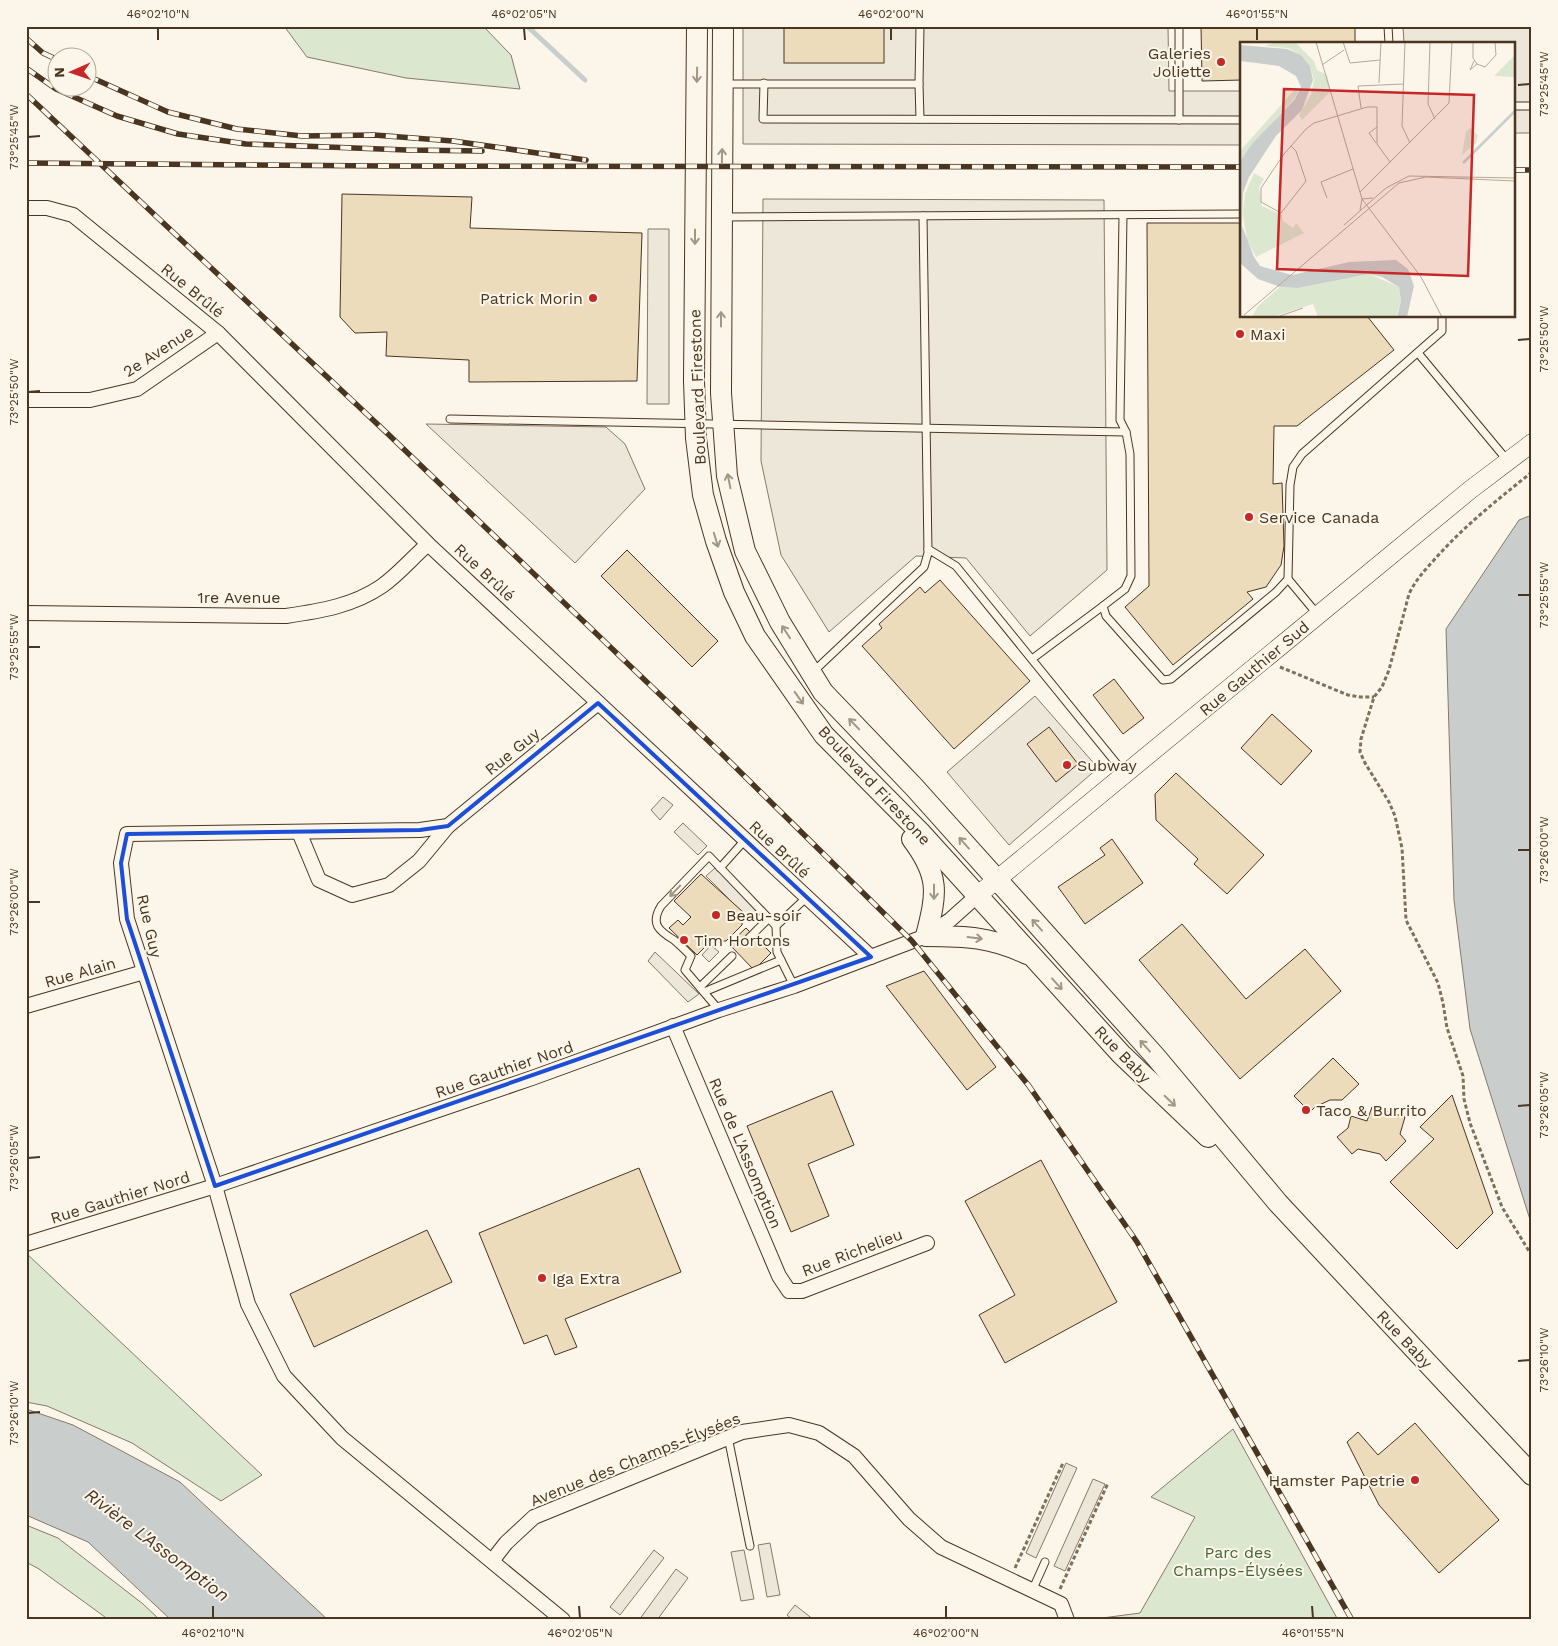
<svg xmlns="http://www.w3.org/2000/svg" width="1558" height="1646" font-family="'Work Sans',sans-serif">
<rect width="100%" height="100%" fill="#fbf6e9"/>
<g fill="#dce7d0" stroke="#887966">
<path d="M284,26H483L511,55L520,89L406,78L307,57Z"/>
<path d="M26,1253L262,1475L221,1501L132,1443L47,1406L26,1402Z"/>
<path d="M1233,1429L1338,1620H1087L1140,1613L1195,1517L1151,1497Z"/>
<path d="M26,1525L58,1538L143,1604L160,1620H109L39,1569L26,1562Z"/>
</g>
<g fill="#ede7d9" stroke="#887966">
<path d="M743,26H1168L1169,91H1242V145L743,144Z"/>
<path d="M1403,26H1532V133H1514V44H1404Z"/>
<path d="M763,199L1104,200L1107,570L1030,636L966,558L916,556L829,632L781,555L761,461Z"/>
<path d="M648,229H669V404H647Z"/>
<path d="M426,424L606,427L625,444L645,489L575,563Z"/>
<path d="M1035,696L1098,768L1009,845L947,772Z"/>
<path d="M663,797L673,805L660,820L651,810Z"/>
<path d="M683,823L707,846L698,855L674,832Z"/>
<path d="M715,868L758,910L749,919L706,876Z"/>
<path d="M711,945L719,952L709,962L702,955Z"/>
<path d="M655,952L699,994L688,1002L648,961Z"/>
<path d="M1066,1463L1077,1468L1036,1558L1026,1553Z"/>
<path d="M1093,1479L1105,1484L1065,1571L1054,1566Z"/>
<path d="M770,1543L780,1595L767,1597L758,1545Z"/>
<path d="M654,1550L664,1558L620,1615L610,1607Z"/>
<path d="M744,1550L754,1599L741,1601L731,1552Z"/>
<path d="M676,1569L688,1578L657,1620H639Z"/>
<path d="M795,1605L814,1620H793L787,1615Z"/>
</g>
<g fill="#c9cecd" stroke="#887966">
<path d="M1532,515V1226L1470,1029L1454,900L1446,629L1519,520Z"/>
<path d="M26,1409L73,1425L180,1482L328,1620H171L88,1542L26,1515Z"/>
</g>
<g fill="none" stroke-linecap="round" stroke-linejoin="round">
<path stroke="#c9cecd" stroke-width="5" d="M527,26L585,80"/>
</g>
<g fill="#ecdcbc" stroke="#4a3520">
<rect x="784" y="26" width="100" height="37"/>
<path d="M1201,26H1355V44H1242V80L1202,81Z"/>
<path d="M342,194L472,197L470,228L642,233L637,381L469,382V360L386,356L387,332L355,333L340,317Z"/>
<path d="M1147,223H1242V316H1367L1394,350L1297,426H1274L1273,484L1282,483L1284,546L1281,565L1266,587L1247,592L1253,599L1173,665L1125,607L1149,586Z"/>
<path d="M627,550L718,641L692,667L601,576Z"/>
<path d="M940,580L1030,681L954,749L862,646L882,628L879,624L920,587L925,593Z"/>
<path d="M1114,679L1144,718L1123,734L1093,695Z"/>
<path d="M1272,714L1312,751L1281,785L1241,748Z"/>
<path d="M1049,727L1078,764L1056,782L1027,744Z"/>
<path d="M1176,773L1264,855L1227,894L1194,864L1198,859L1156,820L1155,794Z"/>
<path d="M1112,839L1143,883L1085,924L1058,887L1105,855L1100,848Z"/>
<path d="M701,874L743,912L742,925L726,941H716L714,938L697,955L669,928L678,920L683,925L691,917L674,901Z"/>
<path d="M1182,924L1246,999L1305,949L1341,991L1240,1079L1139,960Z"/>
<path d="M746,928L771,953L754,970L729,944Z"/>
<path d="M924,971L996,1067L967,1090L886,986Z"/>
<path d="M1333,1058L1359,1084L1342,1100H1330L1315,1107L1310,1112L1294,1096Z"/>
<path d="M832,1091L854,1145L808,1164L829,1216L791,1232L747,1126Z"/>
<path d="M1452,1095L1493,1213L1457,1249L1390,1182L1434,1139L1420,1127Z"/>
<path d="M1372,1107L1405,1117L1400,1134L1406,1141L1386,1161L1380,1154L1358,1149L1352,1154L1337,1137L1348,1128L1351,1116L1367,1121Z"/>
<path d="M1041,1160L1117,1302L1005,1363L979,1315L1015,1295L965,1201Z"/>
<path d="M639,1168L681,1272L565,1319L577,1347L555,1355L547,1335L524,1344L479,1233Z"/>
<path d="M427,1230L452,1282L314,1347L290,1294Z"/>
<path d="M1415,1423L1499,1520L1439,1573L1379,1505L1347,1442L1358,1432L1378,1455Z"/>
</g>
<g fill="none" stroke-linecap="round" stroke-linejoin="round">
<g stroke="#4a3520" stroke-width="9">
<g id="service">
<path d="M1179,26V120"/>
<path d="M1388,26L1389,44"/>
<path d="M764,83L763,119L1242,120"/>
<path d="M725,84H919L920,26"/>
<path d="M919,84L920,119"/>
<path d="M1514,106H1532"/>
<path d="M1123,215L1120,420L1126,432L1130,454L1131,576L1125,589L1103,606L1106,616L1163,680L1171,679L1276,592L1288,579L1290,485L1293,467L1302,454L1442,331V316"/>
<path d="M725,217L1242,214"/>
<path d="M1418,353L1507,460"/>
<path d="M450,419L1126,432"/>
<path d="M928,549L956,566L1125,774"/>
<path d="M1288,579L1318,615"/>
<path d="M1032,659L1103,606"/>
<path d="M813,672L924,567L928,553L923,216"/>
<path d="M720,868L745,840"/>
<path d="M776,926L807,897"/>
<path d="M749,938L769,918"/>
<path d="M700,987L732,956"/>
<path d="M704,992L781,960"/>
<path d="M719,1010L685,970L691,956C686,951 680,945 674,940C659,931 650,924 661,906L709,856L776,926L777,952L794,986"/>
<path d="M728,1437L750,1546"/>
<path d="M1032,1591L1045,1562"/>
</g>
</g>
<g stroke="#4a3520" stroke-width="16">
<g id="minor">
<path d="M26,208H47L73,215L218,333L428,544L871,957"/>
<path d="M26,400H90L137,389L218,333"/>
<path d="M26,613L286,616C320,611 353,606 382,586C399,574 413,557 428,544"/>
<path d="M299,832L319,880L352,895L389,885L419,861L448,826"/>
<path d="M26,1006L144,972"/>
<path d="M673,1026L779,1276L789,1291H802L927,1243"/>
<path d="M26,1244L215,1186L532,1078L719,1010L794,986L926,936L950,920L978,895"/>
<path d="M492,1561L506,1543L534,1517L742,1432L789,1425L819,1433L854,1456L909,1519L941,1547L1061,1604L1067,1620"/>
<path d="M563,1620L342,1438L284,1376L248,1304L215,1186L127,919L121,863L127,834L420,830L448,826L598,703"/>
</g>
</g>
<g stroke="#4a3520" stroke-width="19">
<path id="tertiary" d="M978,895L1470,490L1532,443"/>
</g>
<g stroke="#4a3520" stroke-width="22">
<g id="secondary">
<path d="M697,26L694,381L696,438L703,495L716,541L734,592L755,636L824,735L920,832L1121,1054L1208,1137"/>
<path d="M723,26L721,393L727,476L745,551L780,622L823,692L914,787L1155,1056L1278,1203L1532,1475"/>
<path d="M912,839C940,876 937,893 926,936C966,936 991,937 1027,954"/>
</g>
</g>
<g stroke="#7f6f5c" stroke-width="3" stroke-dasharray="4 2.5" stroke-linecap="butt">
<path d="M1532,472C1497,500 1463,527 1434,560C1424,571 1415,581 1409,594L1389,670L1382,687L1374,697L1361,739L1360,752L1365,763L1389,802L1395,816L1402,848L1406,920L1438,983L1443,1003L1447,1028L1463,1076L1464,1099L1470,1123L1502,1207L1532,1256"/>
<path d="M1280,667L1348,695L1360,697H1374"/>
<path d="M1015,1568L1063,1463"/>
<path d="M1060,1589L1108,1483"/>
</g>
<use href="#service" stroke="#fbf6e9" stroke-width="7"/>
<use href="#minor" stroke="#fbf6e9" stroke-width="14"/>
<use href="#tertiary" stroke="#fbf6e9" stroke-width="18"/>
<use href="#secondary" stroke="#fbf6e9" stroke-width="20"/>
<g stroke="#4a3520" stroke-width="5.5">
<g id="rail">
<path d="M26,38L43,53L58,60"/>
<path d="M26,68L56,89L117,116L178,134L246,144L407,150L482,151"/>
<path d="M88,76L168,112L237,129L302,136L374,135L453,141L586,160"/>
<path d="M26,94L389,435L722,754L912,941L1029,1086L1137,1242L1352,1620"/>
<path d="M26,163L384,166L1242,167"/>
<path d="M1514,170H1532"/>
</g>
</g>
<use href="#rail" stroke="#fbf6e9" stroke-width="4" stroke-dasharray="11" stroke-linecap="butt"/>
</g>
<defs><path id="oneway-shaft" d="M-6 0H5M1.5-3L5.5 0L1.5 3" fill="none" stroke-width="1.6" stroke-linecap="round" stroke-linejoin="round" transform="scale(1.25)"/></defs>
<g stroke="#a29684">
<use href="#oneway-shaft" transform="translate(697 75) rotate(91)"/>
<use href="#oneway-shaft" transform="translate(722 156) rotate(-89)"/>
<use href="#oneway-shaft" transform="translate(695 237) rotate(90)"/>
<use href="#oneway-shaft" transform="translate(721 319) rotate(-90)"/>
<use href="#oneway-shaft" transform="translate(729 481) rotate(-101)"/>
<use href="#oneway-shaft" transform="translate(716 540) rotate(73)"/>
<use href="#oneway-shaft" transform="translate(786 632) rotate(-123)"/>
<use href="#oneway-shaft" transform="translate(799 698) rotate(55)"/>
<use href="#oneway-shaft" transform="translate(854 724) rotate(-134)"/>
<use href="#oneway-shaft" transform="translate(964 843) rotate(-132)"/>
<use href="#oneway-shaft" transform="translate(675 891) rotate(134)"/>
<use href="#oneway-shaft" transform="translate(934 892) rotate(90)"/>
<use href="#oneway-shaft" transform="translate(1037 925) rotate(-132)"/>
<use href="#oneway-shaft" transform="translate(975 938) rotate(7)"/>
<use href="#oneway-shaft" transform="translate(1057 984) rotate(48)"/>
<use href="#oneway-shaft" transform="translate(1145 1046) rotate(-132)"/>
<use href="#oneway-shaft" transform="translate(1170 1101) rotate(44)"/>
</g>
<path fill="none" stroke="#1d4ed8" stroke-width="4" stroke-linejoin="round" d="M598,703L871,957L215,1186L127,919L121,863L127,834L420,830L448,826Z"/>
<path fill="none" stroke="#4a3520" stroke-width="2" d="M158,28V40M524,28L525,40M891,28V40M1257,28V40M1518,85L1530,84M28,137L40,136M1518,340L1530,339M28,392L40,391M1518,595H1530M28,647H40M1518,850H1530M28,902H40M1518,1106L1530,1105M28,1158L40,1157M1518,1361L1530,1360M28,1413L40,1412M213,1606V1618M579,1606L580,1618M946,1606V1618M1312,1606L1313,1618"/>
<g fill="#c62828" stroke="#fbf6e9" stroke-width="2">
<circle cx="1221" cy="62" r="5"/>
<circle cx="593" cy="298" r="5"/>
<circle cx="1240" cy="334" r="5"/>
<circle cx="1249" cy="517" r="5"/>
<circle cx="1067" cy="765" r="5"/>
<circle cx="716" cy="915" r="5"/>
<circle cx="684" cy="940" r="5"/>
<circle cx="1306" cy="1110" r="5"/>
<circle cx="542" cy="1278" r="5"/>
<circle cx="1415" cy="1480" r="5"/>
</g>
<g text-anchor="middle" stroke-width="4" stroke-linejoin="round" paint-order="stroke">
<g font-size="16" fill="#4a3520" stroke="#fbf6e9" text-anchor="start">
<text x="1211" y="59" text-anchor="end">Galeries<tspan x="1211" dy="18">Joliette</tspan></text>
<text x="583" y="304" text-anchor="end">Patrick Morin</text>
<text x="1250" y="340">Maxi</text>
<text x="1259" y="523">Service Canada</text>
<text x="1077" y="771">Subway</text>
<text x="726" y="921">Beau-soir</text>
<text x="694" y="946">Tim Hortons</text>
<text x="1316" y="1116">Taco &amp; Burrito</text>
<text x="552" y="1284">Iga Extra</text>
<text x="1405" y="1486" text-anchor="end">Hamster Papetrie</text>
</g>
<g font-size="16" fill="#4a3520" stroke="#fbf6e9">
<text transform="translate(193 290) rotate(39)" y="6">Rue Brûlé</text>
<text transform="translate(158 351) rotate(-33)" y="6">2e Avenue</text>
<text transform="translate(697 387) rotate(-92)" y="6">Boulevard Firestone</text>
<text transform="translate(485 572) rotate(43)" y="6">Rue Brûlé</text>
<text x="239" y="603">1re Avenue</text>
<text transform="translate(1254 668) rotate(-40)" y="6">Rue Gauthier Sud</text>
<text transform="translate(512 751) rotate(-39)" y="6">Rue Guy</text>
<text transform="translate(875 785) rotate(47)" y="6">Boulevard Firestone</text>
<text transform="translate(780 849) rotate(43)" y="6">Rue Brûlé</text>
<text transform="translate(150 926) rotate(77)" y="6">Rue Guy</text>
<text transform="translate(80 972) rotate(-16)" y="6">Rue Alain</text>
<text transform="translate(1123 1054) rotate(46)" y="6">Rue Baby</text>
<text transform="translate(504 1069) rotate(-19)" y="6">Rue Gauthier Nord</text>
<text transform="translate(746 1153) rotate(67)" y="6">Rue de L'Assomption</text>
<text transform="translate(120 1197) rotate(-17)" y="6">Rue Gauthier Nord</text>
<text transform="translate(852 1252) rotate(-21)" y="6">Rue Richelieu</text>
<text transform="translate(1405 1339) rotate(47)" y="6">Rue Baby</text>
<text transform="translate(635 1459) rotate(-22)" y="6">Avenue des Champs-Élysées</text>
</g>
<g font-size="16" fill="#436837" stroke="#fbf6e9">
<text x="1238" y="1558">Parc des<tspan x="1238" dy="18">Champs-Élysées</tspan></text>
</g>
<g font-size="18" font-style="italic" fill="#4a3520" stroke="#fbf6e9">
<text transform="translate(157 1545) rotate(37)" y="6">Rivière L'Assomption</text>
</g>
</g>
<g transform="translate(1240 42)">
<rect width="275" height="275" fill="#fbf6e9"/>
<path d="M35,0H55L74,19L77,28L87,33L91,49L62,78L59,73L71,53L74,38L70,24L61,13L48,6L25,4ZM275,13V35L254,34ZM55,47H59L56,54L0,118V109ZM230,86L238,93L236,101L222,113L226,89ZM14,131L24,137L19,145L22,164L42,173L43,179L53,186L56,181L64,191L16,215L7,198L3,172L5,152ZM129,232L159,245L161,259L156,275H78L73,262L32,275H12L18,264L40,245L58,246Z" fill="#dce7d0"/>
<path d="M0,3L47,7L61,13L70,24L73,38L62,68L36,94L9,135L3,151L2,184L14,215L20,224L52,233L109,220L156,218L168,227L174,244L167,275H157L161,259L159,245L142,235L129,232L58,246L40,245L18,237L0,221V119L12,102L55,57L61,45L56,34L39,24L0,19Z" fill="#c9cecd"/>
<path fill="none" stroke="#c9cecd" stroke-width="2.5" d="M223,121L275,69"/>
<path fill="none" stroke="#b4a999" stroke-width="1" d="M76,0L122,157L181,235L202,275M103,0L110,21L140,18M165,0L162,84L170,101M190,0L188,62L195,77M233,0V16L237,22L230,28L234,19M237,22L245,25L256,13L255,0M82,23L104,8M139,41L141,0M121,66L118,44L164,42M136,101L129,91L137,85M51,104L56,109L66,139L41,171L21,160V146L44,112L66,87L74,81L127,65H137V102L150,120M120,150L209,61L212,0M87,156L81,140L113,127M120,168L122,157L133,156M104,183L146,146L169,134L275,136M4,273L159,141L186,135L275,139M37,275L63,266"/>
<path fill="#c62828" fill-opacity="0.15" stroke="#c62828" stroke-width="2.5" d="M44,47L234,53L228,234L37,227Z"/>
<rect width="275" height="275" fill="none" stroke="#4a3520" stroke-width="2.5"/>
</g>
<rect width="1558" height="1646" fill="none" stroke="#fbf6e9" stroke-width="55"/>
<g transform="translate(72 72) rotate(268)"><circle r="24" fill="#fbf6e9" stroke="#b4a999"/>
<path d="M0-4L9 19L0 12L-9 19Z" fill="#c62828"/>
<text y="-8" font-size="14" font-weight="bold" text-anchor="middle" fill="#4a3520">N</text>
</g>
<rect x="28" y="28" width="1502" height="1590" fill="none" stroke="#4a3520" stroke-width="2"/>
<g font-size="12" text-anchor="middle" fill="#4a3520">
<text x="158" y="18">46°02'10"N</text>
<text x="524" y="18">46°02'05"N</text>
<text x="891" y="18">46°02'00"N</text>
<text x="1257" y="18">46°01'55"N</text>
<text transform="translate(1544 84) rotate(-90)" y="4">73°25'45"W</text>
<text transform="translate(14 137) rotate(-90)" y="4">73°25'45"W</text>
<text transform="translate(1544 339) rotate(-90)" y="4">73°25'50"W</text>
<text transform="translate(14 392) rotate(-90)" y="4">73°25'50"W</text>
<text transform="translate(1544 595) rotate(-90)" y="4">73°25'55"W</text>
<text transform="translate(14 647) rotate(-90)" y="4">73°25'55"W</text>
<text transform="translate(1544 850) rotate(-90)" y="4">73°26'00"W</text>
<text transform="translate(14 902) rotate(-90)" y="4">73°26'00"W</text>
<text transform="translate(1544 1105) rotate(-90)" y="4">73°26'05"W</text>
<text transform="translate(14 1158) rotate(-90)" y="4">73°26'05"W</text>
<text transform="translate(1544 1360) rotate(-90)" y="4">73°26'10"W</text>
<text transform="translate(14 1413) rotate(-90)" y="4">73°26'10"W</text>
<text x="213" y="1637">46°02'10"N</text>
<text x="580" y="1637">46°02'05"N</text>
<text x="946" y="1637">46°02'00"N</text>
<text x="1313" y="1637">46°01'55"N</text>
</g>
</svg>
